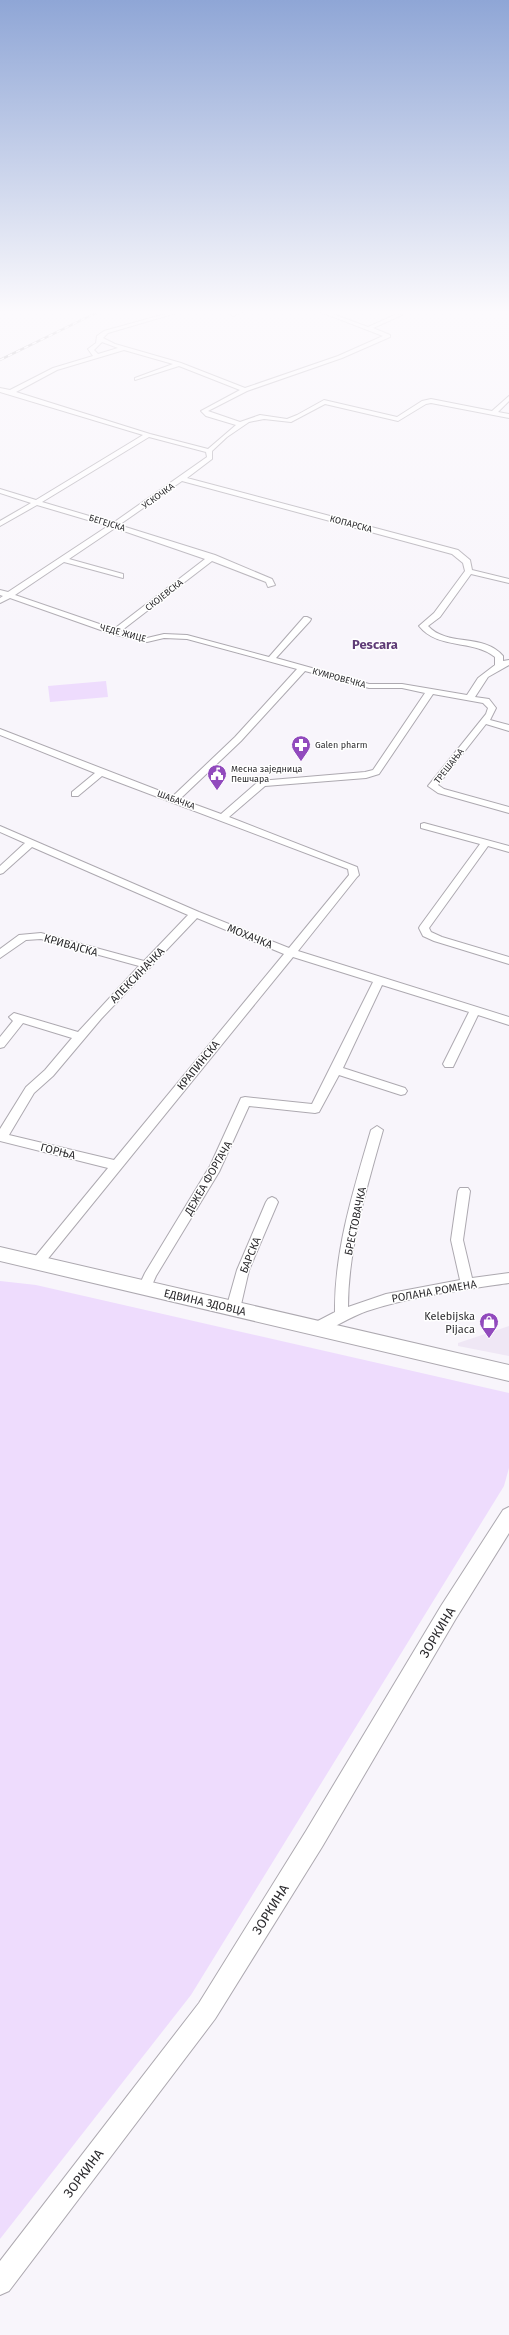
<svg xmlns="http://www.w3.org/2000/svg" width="509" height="2335" font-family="'Fira Sans',sans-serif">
<rect width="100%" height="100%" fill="#f8f5fb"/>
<path fill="#efe7f5" d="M509,1326V1356L458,1346V1343Z"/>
<g fill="#eedcfd">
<path d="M106,681L108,697L50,702L48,686Z"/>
<path d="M0,1281L36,1285L509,1393V1468L504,1486L191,1995L0,2239Z"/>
</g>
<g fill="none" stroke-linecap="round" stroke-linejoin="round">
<g stroke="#ada9b0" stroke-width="2">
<g id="minor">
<path d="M176,311H183L108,333L103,338L115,344L181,363L245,388L338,356L383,336L318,311H324L368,327L397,314L402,315L373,328L390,335V337L342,358L247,391L208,411L240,422L260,415L287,419L297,415L324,400L397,417L422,401L431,399L492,411L509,396V401L498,412L509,414V418L431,403L426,404L398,421L325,404L291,422L264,419L249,422L227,437L212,451V459L187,478L458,550L470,560L472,570L509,579V583L471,574L440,617L428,626C447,647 484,633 503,656V661L509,660V665L488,677L475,697L489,699L496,708L490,720L509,725V731L486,724L438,785L444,789L509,807V813L438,793L428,786L486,714L488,708L483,703L433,694L379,774L366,778L265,786L229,817L357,867L359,875L357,877L298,951L509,1017V1025L478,1015L453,1067H445L443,1064L469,1012L382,985L343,1068L405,1088L407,1091L405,1094L401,1095L339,1075L319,1112L315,1113L249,1106L219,1172L156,1276L149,1292L144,1293L139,1292L138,1288L145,1273L210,1166L241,1098L245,1097L312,1104L373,982L293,957L42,1266L38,1267L34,1266L32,1262L34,1258L108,1168L0,1141V1129L26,1087L45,1070L72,1038L23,1023L4,1047L0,1048V1037L13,1021L9,1017L14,1013L78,1032L139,966L41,939L26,940L0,958V949L19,935L41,933L144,961L188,915L32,847L3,873L0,874V866L25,843L0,832V826L199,912L289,948L349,875L348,869L102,776L78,796H72V792L95,773L0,735V729L173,796L235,737L297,669L187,639L164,638L147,642L112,634L10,598L0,603V598L3,596L0,595V590L8,592L108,526L37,505L0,526V521L31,503L0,493V489L36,500L143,435L0,392V388L10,390L53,368L93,356L88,349L96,343L97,336L104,331ZM102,342L118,348L98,354L94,350ZM124,350L173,364L135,378V380L179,366L240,390L201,411L206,416L236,425L208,449L150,434L16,392L57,370ZM149,437L206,452L207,457L113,523L42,502ZM182,481L452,554L463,563L465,571L434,613L419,626C438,650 473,639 495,657V665L478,678L467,695L402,684H369L276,658L310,621L311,619L307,617H304L269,657L187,635L164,634L147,638L121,631L212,561L266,582L268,587L275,585L272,579L215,555L119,525ZM115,528L205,559L114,629L15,595L64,562L123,578V574L69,559ZM305,671L369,688H402L425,693L373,770L365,772L259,781L221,814L180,799L241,741ZM197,918L284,954L114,1160L9,1135L34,1093L53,1076L101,1019Z"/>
<path d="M237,311H244L233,316L230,314Z"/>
<path d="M424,823L509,846V852L488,846L429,928L431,932L442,937L509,957V964L434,941L423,936L419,928L420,926L480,844L421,828V824Z"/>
<path d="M377,1126L383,1130C367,1187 348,1248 348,1307L386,1294L460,1280L451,1240L458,1191L460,1188H468L470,1191L463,1240L472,1278L509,1273V1283C461,1290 413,1296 367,1311C350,1317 334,1328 317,1334L312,1332L310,1328L312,1324L335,1312C334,1251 354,1188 371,1130Z"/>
<path d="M272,1197L276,1199L278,1202L249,1270L240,1309L238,1313L233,1314L228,1313L226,1309L237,1270L266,1202L268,1199Z"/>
</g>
</g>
<g stroke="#ada9b0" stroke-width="2">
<path id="tertiary" d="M509,1507V1533L455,1620L322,1847L215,2019L9,2291L0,2295V2261L199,2003L306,1831L441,1606L503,1510Z"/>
</g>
<g stroke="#ada9b0" stroke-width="2">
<path id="secondary" d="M0,1247L509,1365V1381L0,1261Z"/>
</g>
<use href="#minor" fill="#fff" fill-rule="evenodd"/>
<use href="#tertiary" fill="#fff" fill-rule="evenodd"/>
<use href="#secondary" fill="#fff" fill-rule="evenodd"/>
<g stroke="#8f8d91" stroke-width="2.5">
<path id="rail" d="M0,360L100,311"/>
</g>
<use href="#rail" stroke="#fff" stroke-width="1.5" stroke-dasharray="4.5" stroke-linecap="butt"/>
</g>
<linearGradient id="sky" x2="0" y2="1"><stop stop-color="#8fa6d6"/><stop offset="0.49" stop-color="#fcfafd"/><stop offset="1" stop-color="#fcfafd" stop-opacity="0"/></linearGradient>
<rect width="509" height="637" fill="url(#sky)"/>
<defs>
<g id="pharmacy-pin" transform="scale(1)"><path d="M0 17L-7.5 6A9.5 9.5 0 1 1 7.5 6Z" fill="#914abd" stroke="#fff"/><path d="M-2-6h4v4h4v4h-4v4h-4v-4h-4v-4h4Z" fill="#fff"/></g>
<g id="civic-pin" transform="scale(1)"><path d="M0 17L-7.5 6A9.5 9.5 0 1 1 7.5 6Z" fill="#914abd" stroke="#fff"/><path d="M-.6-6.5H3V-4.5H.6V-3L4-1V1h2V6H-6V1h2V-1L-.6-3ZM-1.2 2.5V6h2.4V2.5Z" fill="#fff"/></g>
<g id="shop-pin" transform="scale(1)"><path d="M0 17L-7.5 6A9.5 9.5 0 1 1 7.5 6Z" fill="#914abd" stroke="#fff"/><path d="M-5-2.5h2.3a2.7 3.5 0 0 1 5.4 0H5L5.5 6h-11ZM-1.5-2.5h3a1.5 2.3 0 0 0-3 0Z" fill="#fff"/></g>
</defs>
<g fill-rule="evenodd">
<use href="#pharmacy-pin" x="301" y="745"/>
<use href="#civic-pin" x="217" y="774"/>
<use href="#shop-pin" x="489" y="1322"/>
</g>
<g text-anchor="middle" stroke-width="3" stroke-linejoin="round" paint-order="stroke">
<g font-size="9" fill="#2c2b2e" stroke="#fff">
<text transform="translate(158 496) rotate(-36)" y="3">УСКОЧКА</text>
<text transform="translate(107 523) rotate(17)" y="3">БЕГЕЈСКА</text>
<text transform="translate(351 524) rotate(15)" y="3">КОПАРСКА</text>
<text transform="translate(164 595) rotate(-38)" y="3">СКОЈЕВСКА</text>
<text transform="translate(123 633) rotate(15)" y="3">ЧЕДЕ ЖИЦЕ</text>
<text transform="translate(339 678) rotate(15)" y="3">КУМРОВЕЧКА</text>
<text transform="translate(449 766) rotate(-52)" y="3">ТРЕШАЊА</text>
<text transform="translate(176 800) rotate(20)" y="3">ШАБАЧКА</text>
</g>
<g font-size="9" fill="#2c2b2e" stroke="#fff" text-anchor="start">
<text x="315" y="748">Galen pharm</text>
<text x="231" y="772">Месна заједница<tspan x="231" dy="10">Пешчара</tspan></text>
</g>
<g font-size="11" fill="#2c2b2e" stroke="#fff">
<text transform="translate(250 936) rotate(22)" y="4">МОХАЧКА</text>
<text transform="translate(71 945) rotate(16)" y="4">КРИВАЈСКА</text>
<text transform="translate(137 975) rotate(-46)" y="4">АЛЕКСИНАЧКА</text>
<text transform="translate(198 1065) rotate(-51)" y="4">КРАПИНСКА</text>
<text transform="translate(58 1151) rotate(14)" y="4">ГОРЊА</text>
<text transform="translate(208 1178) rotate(-60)" y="4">ДЕЖЕА ФОРГАЧА</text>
<text transform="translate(355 1221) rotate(-78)" y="4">БРЕСТОВАЧКА</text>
<text transform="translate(250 1255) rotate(-68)" y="4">БАРСКА</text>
<text transform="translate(434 1291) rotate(-10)" y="4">РОЛАНА РОМЕНА</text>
<text transform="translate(205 1302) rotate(13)" y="4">ЕДВИНА ЗДОВЦА</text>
</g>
<g font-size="11" fill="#2c2b2e" stroke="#fff" text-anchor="end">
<text x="475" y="1320">Kelebijska<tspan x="475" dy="13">Pijaca</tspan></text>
</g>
<g font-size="13" font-weight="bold" fill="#5f3c76" stroke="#fff">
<text x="375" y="649">Pescara</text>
</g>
<g font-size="13" fill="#2c2b2e" stroke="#fff">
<text transform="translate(437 1632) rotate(-59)" y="5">ЗОРКИНА</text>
<text transform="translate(270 1909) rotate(-58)" y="5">ЗОРКИНА</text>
<text transform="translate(83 2173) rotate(-53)" y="5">ЗОРКИНА</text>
</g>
</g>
</svg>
